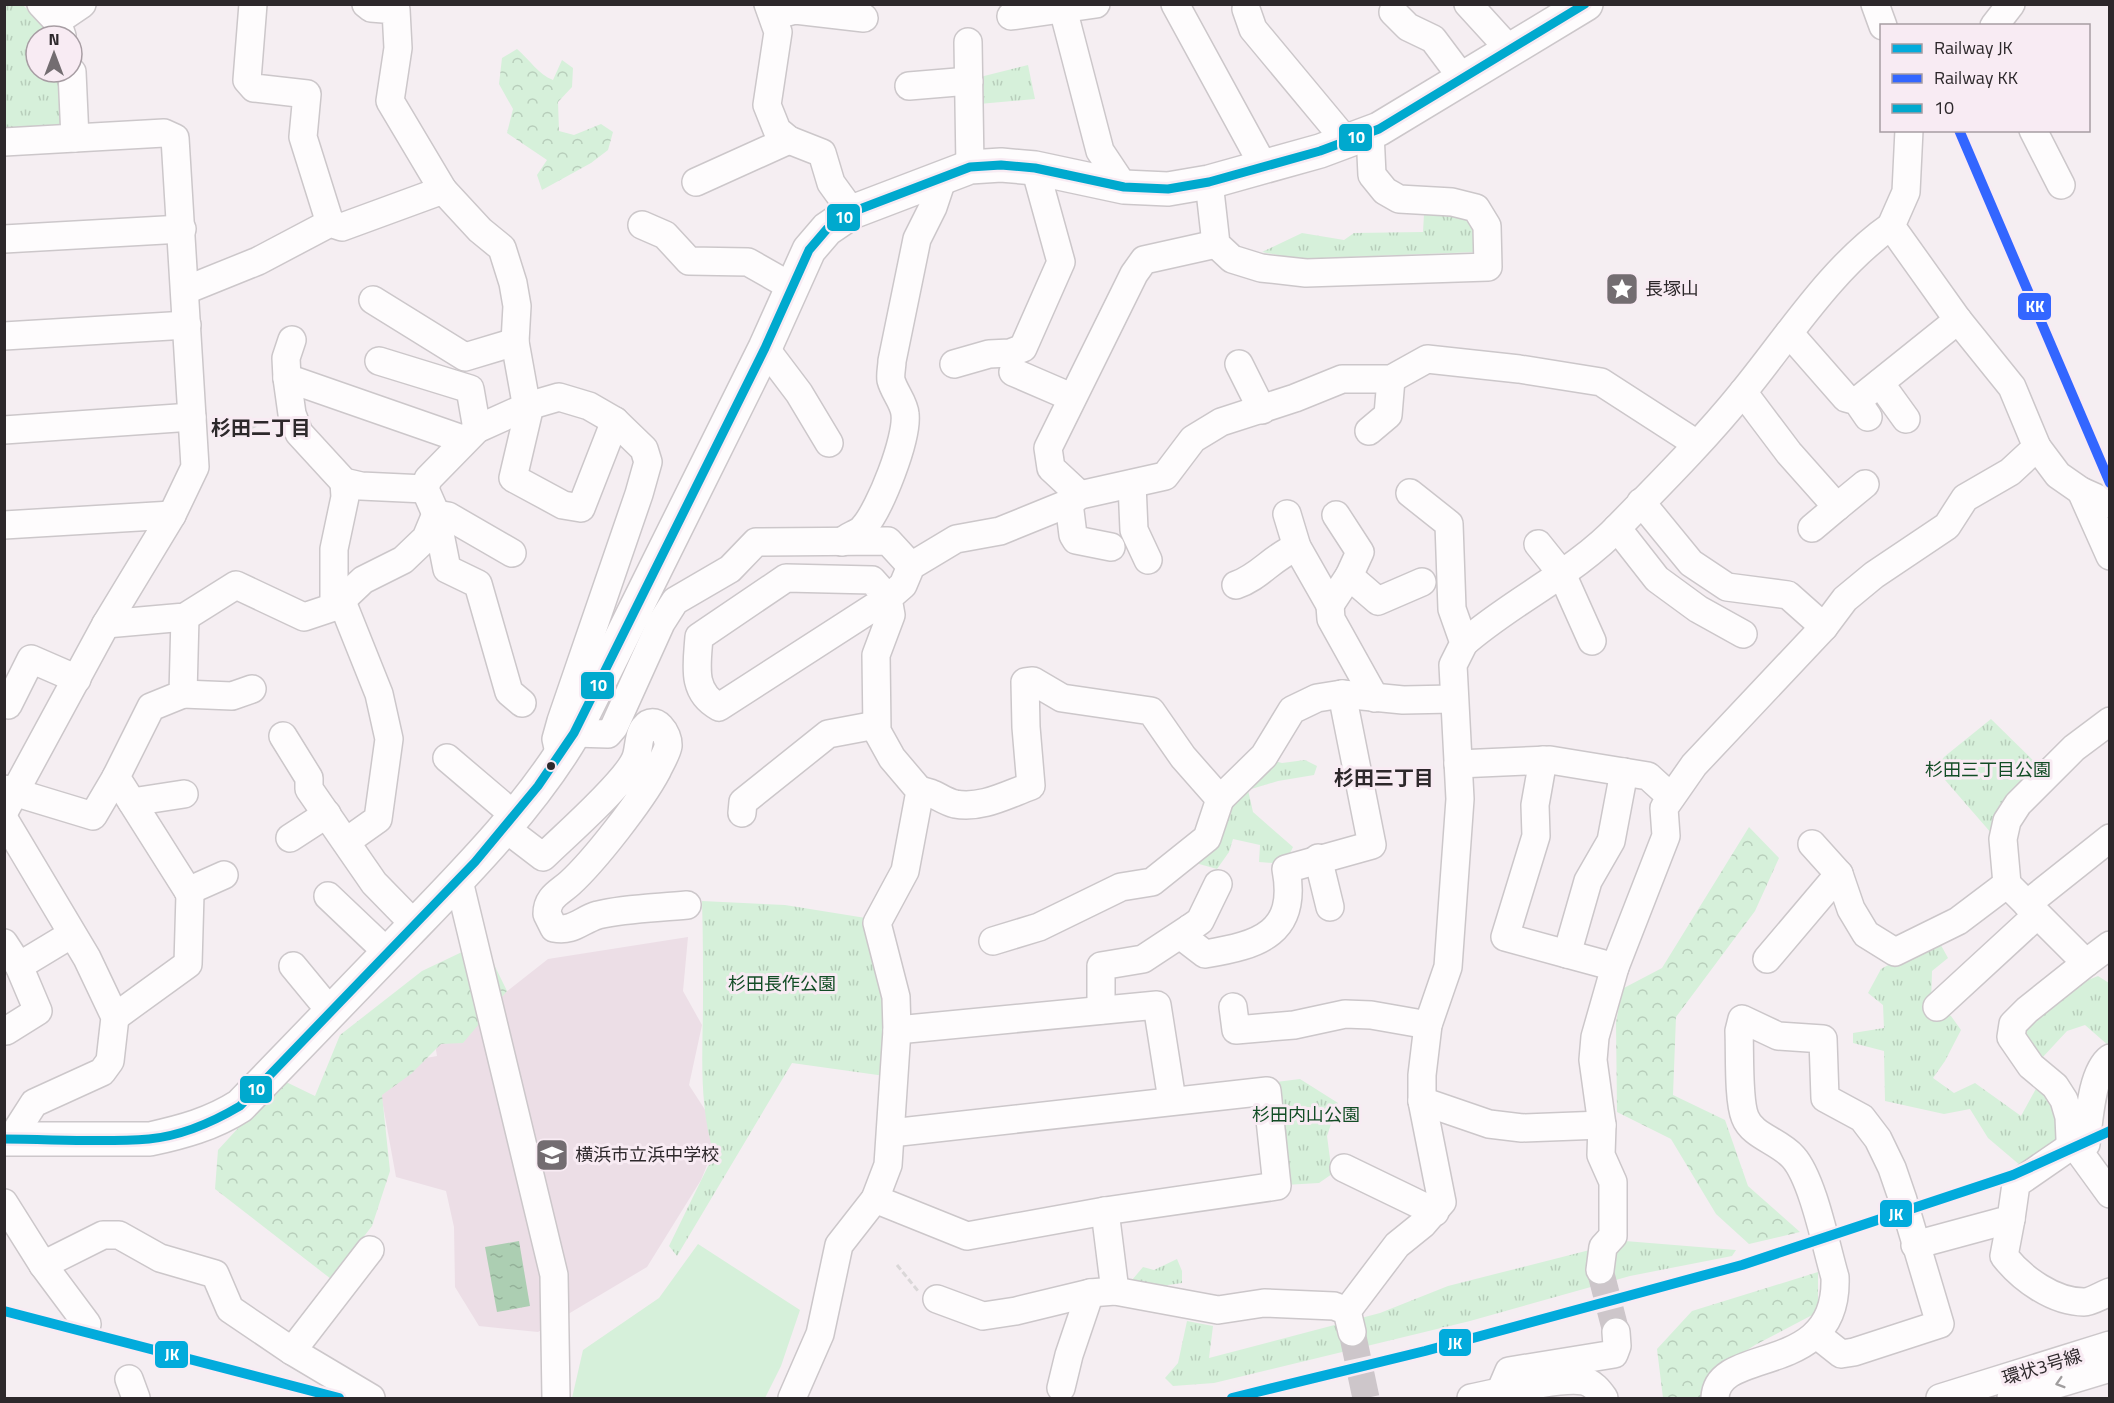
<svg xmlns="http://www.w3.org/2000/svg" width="2114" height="1403" font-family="'Titillium Web','Noto Sans JP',sans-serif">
<defs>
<pattern id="grass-tufts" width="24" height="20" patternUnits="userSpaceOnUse" patternTransform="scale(1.5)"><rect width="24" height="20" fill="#d6f0da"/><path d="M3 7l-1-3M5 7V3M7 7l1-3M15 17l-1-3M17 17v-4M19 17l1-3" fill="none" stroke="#b8cebb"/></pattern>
<pattern id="forest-crowns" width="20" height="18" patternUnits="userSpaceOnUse" patternTransform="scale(1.5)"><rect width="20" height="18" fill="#d6f0da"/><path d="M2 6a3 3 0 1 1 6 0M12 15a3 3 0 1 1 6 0" fill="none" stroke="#b8cebb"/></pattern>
<pattern id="water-ripples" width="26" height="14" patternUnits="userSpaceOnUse" patternTransform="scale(1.5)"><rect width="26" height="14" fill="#acceb2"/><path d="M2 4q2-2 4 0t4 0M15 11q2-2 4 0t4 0" fill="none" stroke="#94b199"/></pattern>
</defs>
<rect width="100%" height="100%" fill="#f5eef2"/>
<path fill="#ecdee6" d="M688,937L683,991L702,1025L689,1085L720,1133L701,1180L647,1267L538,1332L479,1326L455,1287L454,1227L446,1191L396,1177L376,1067L437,1056L431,1020L482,1011L548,959Z"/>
<g fill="url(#grass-tufts)">
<path d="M5,5H23L41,24L46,36H36V72H62L63,125L5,132Z"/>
<path d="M1028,65L1035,99L979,104L980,77Z"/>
<path d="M1424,214L1472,219L1477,252L1298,259L1262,252L1302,233L1344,240L1354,233L1423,232Z"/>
<path d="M1991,719L2041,768L1992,834L1939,773V764L1944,757Z"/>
<path d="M1238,760H1271L1282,763L1305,760L1317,766L1314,775L1278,781L1248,790L1253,812L1293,847L1285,864L1259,862L1260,845L1233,839L1229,852L1217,869L1192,862Z"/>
<path d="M702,901L785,905L872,919L886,997L885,1076L792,1063L677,1256L669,1246L714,1154C698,1102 703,1051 703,998C703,965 703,933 702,901Z"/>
<path d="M1937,938L1948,958L1932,971L1931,1006L1951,1016L1961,1030L1945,1061L1933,1078L1954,1093L1975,1083L2021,1116L2038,1085L2053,1093L2064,1128L2047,1152L2021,1166L1988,1138L1970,1109L1944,1114L1885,1101L1884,1051L1853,1043V1033L1884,1028L1883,1005L1868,993L1881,969Z"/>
<path d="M2098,976L2109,983V1046L2085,1025L2067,1031L2042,1058L2027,1052L2019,1029L2056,993Z"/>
<path d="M1300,1079L1338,1103L1327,1136L1332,1174L1319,1183L1285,1185L1276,1082Z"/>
<path d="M1625,1241L1736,1250L1732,1256L1630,1276L1470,1321L1214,1383L1173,1386L1165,1378L1178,1363L1187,1321L1213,1326L1209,1358L1380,1313L1448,1286Z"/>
<path d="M1177,1259L1182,1271V1283L1168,1285L1161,1291L1132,1280L1143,1267L1154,1270Z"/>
</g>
<g fill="url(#forest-crowns)">
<path d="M517,49C530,60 538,74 553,80L562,60L573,68L572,87L558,102L559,131L574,135L601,124L613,132L608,150L591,163L542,190L537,175L547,160L507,133L513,109L499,84L502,58Z"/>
<path d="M1749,827L1779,858L1755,911L1676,1017L1673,1095L1725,1120L1748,1186L1800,1232L1749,1244L1716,1214L1671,1139L1617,1112L1616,1023L1622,989L1662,968Z"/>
<path d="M483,942L507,991L463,1043L441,1044L411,1074L382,1095L390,1171L372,1226L331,1279L215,1189L218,1150L282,1080L315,1096L340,1035L422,971Z"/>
<path d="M1818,1272V1312L1755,1345L1706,1377L1701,1398H1663L1657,1349L1692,1311Z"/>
</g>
<path fill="#d6f0da" d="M698,1244L800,1310L781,1366L765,1398H572L583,1350L659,1298Z"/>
<path fill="url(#water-ripples)" d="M519,1241L530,1306L497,1312L485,1247Z"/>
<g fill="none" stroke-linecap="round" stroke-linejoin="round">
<g stroke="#cdc6ca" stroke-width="27" stroke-dasharray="27 14" stroke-linecap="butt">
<path d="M1600,1270L1616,1332"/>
<path d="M1352,1332L1366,1398"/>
</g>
<g stroke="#ccc7ca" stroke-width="30">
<g id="minor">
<path d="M41,4L57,21L62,36"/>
<path d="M253,4L247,80L254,88L307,94L303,137L330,223"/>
<path d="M768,4L778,32L767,105L777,130L789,140L822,153L831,183L852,212"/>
<path d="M1175,4L1264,167"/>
<path d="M1468,4L1510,50"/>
<path d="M1875,4L1883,26"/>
<path d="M1063,9L1100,151L1124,187"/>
<path d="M1246,9L1253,29L1347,142"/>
<path d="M1393,12L1408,27L1433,39L1463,79"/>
<path d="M773,16L795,10L864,18"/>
<path d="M1011,16L1096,4"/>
<path d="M57,21L82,4"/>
<path d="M1994,26L2011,4"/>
<path d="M968,42L970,167"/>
<path d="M72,72L75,138"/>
<path d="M909,86L969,81"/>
<path d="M1909,130L1906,192L1891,226L1958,320L2012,387L2037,447L2058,475L2081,491L2110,504"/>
<path d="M2033,130L2061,185"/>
<path d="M4,142L164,133L175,138L195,467L172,515L106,624L4,812"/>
<path d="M696,182L789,140"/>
<path d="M1209,182L1216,244L1232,259L1261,268L1306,273L1488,267L1487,226L1476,208L1452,202L1399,199L1385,191L1372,175L1370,133"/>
<path d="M443,190L480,230L502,248L513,283L517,306L515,342L528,414L513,478L563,505L581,508L615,421"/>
<path d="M642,225L665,235L689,261L748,262L792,287"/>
<path d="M4,239L182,229"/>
<path d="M186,290L258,261L330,223L342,227L443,190L390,101L398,48L396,10L371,8L366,4"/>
<path d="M373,300L465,357L515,342"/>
<path d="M1789,333L1846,398L1857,401L1868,417"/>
<path d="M4,336L187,325"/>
<path d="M292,340L286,358L287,378L292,414L299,433L344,482L361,486L425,489"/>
<path d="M765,348L799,393L829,443"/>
<path d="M379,361L470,389L477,429"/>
<path d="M954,364L989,354L1010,353L1023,348L1061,262L1035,168"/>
<path d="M1239,364L1262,410"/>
<path d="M1013,372L1071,397"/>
<path d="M287,378L465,440"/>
<path d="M1880,383L1906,419"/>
<path d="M1743,392L1789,453L1837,507L1812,528"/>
<path d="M1857,401L1958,320"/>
<path d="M4,430L192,417"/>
<path d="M1369,431L1388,415L1391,379"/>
<path d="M1132,484L1134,530L1148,560"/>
<path d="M2081,491L2110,556"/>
<path d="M1080,495L1051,468L1048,448L1134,274L1144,260L1216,244"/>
<path d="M1641,502L1691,563L1727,587L1788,595L1824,627"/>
<path d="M1069,503L1073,535L1076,540L1111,547"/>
<path d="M1837,507L1865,484"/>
<path d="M1287,514L1297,547L1330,605L1349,576L1378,601L1422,582"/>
<path d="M1336,515L1360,552L1349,576"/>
<path d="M4,525L172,515"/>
<path d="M1617,528L1657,579L1698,609L1743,634"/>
<path d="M842,542C848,535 859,534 864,527C880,509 908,438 905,414C904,402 894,392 891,380C890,374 892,367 892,361L917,239L933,207L943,177"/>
<path d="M1538,544L1562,574L1592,641"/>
<path d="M1236,585C1260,577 1272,557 1297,547"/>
<path d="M343,604L379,694L389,739L378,819L347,841"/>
<path d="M334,605V549L345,497L344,482"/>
<path d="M1330,605L1331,619L1375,698"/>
<path d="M106,624L185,617L236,585L304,617L343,604V599L363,580L403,560L426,538L436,514L448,516L512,553"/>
<path d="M1464,643C1513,600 1575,573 1620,525C1662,482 1705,439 1743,392C1788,337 1832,267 1891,226"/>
<path d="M183,694L232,696L252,689"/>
<path d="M522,703L509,692L478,584L447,569L436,514L425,489L428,479L477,429L528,406L559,397L589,406L615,421L644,449L648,462L639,494L561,721L556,739L560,757"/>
<path d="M4,704L8,705L31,659L77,679"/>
<path d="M2110,721L2074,748L2018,804L2007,821L2003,839L2007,884L2086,963L2027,1010L2013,1024L2011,1037L2031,1066L2055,1086L2064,1100L2069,1117L2070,1139L2110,1194"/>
<path d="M574,733L608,734L614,727L661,623L675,601L730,569L756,542L888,541L911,566"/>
<path d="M283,736L309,778V789L374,883L415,925"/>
<path d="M447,758L514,815"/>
<path d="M1543,760L1535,805L1536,836L1505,937L1567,954L1588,881L1611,841L1624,772"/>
<path d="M1458,764L1550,760L1648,776L1671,797"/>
<path d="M4,789L93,816L116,777"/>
<path d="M920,791C933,791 942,801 955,804C981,809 1006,795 1031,786L1026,727L1025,682L1033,681L1062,698L1151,711L1183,757L1220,799L1264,756L1292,710L1317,698L1342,694L1403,700L1453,699"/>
<path d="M132,802L184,794"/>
<path d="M742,813L743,802L828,734L876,725"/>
<path d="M4,819L87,958L115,1017L110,1061L102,1072L34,1103L11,1139"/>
<path d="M505,828L543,857C563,837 632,778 637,754C639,746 639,734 644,728C655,713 669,734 668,746C667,753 660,764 657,771C641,801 595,860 570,883C559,893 547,897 547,914L554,928C573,932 581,920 598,915C626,908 658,908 687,905"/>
<path d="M290,838L327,814"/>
<path d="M1812,844L1839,874L1851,909L1866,934L1895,952L1958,921L2007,884"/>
<path d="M1318,858L1330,907"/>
<path d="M459,881L554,1275L556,1398"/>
<path d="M188,891L224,875"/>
<path d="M328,896L388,953"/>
<path d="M2027,904L2110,838"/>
<path d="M1190,928L1188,941L1205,954C1260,945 1298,933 1286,869L1372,845L1342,694"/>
<path d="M993,941L1039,927L1121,887L1152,882L1207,838L1220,799"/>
<path d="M4,943L19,966L38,1011L6,1031"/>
<path d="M1567,954L1615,967"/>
<path d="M1767,959L1839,874"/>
<path d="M2086,963L2110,945"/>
<path d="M19,966L72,934"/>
<path d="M293,966L331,1012"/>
<path d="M1233,1007L1236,1030L1294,1025L1345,1014L1371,1015L1428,1025"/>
<path d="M1937,1007L2037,915"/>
<path d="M1101,1010V966L1143,959L1190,928L1200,921L1218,884"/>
<path d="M115,1017L188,964L190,894L116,777L151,707L183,694L185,617"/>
<path d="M897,1030L1157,1005L1172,1100"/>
<path d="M1422,1101L1489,1124L1522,1128L1602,1125"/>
<path d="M1344,1168L1435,1212"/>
<path d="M875,1199L967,1236L1105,1211L1277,1186L1267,1091L891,1133"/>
<path d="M4,1203L43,1265L87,1324"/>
<path d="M1105,1211L1115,1291"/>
<path d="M2011,1219L2004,1256C2022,1279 2054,1302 2084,1302C2091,1302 2102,1295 2110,1292"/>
<path d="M1915,1245L2011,1219L2016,1184L2074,1144H2086C2089,1122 2091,1072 2110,1058"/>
<path d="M43,1265L103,1235H119L160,1258L215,1274L230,1309L292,1351L371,1398"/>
<path d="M1600,1270L1603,1247L1613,1236V1182L1601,1155L1602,1125L1593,1060L1595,1037L1615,967L1666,836L1664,808L1694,765L1824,627L1845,599L1874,575L1947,526L1965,498L2010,472L2037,447"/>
<path d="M937,1299L983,1316L1016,1311L1090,1293L1115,1291L1218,1310L1264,1303L1334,1306L1347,1311L1352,1332"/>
<path d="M1347,1311L1397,1245L1423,1224L1442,1202L1422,1101V1075L1428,1025L1448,967L1460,799L1453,665L1464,643L1452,609L1449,524L1410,493"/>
<path d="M292,1351L370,1250"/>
<path d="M129,1379L136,1398"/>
<path d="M1061,1388L1069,1355L1090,1293"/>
<path d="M1500,1392L1509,1371L1614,1354L1617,1346L1616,1332"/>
<path d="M792,1398L820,1334L839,1245L875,1199L888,1165L897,1030L896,997L877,923L905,871L920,791L892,758L877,731L876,655L891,615L888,598L872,580L786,578L699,637C697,665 691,692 719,707L888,598L903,585L911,566L956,539L1000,531L1069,503L1080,495L1165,476L1193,439L1221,422L1295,398L1342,379H1391L1427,359L1519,369L1601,382L1697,444"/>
<path d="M1471,1398C1497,1393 1558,1377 1583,1381C1592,1382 1599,1391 1604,1398"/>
<path d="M1715,1398C1717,1344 1839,1379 1835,1277C1826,1247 1813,1179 1793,1157C1779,1141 1752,1136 1745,1117C1738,1100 1740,1052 1739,1031L1742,1019L1778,1036L1823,1039L1825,1098L1862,1118L1878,1139L1892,1168L1903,1200L1940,1324L1854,1352L1841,1354L1817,1335"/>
<path d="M1940,1398L2110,1345"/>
<path d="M2011,1398L2110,1368"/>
</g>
</g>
<g stroke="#ccc7ca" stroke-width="36">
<path id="major" d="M4,1139H150C182,1132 212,1124 240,1106C296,1048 352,990 408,932C466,872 532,805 574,733L765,348L809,250L827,229L852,212L970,167L1001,165L1035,168L1124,187L1168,189L1209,182L1320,151L1379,129L1586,4"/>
</g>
<g stroke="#dad7d8" stroke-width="3" stroke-dasharray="6 3" stroke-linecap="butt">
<path d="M216,436L233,435L272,419"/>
<path d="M897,1265L918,1291"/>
</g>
<use href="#minor" stroke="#fefcfd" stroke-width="27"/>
<use href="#major" stroke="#fefcfd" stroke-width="33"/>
<g stroke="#f8ebf3" stroke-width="14">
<path id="bus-1" d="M4,1139C52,1139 101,1143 149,1139C180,1136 213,1122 240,1106L475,862L538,786L574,733L765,348L809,250L827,229L852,212L970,167L1001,165L1035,168L1124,187L1168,189L1209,182L1320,151L1379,129L1585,4"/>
</g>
<use href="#bus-1" stroke="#00a9ce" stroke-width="9"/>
<g stroke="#f8ebf3" stroke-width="15">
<g id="rail-1">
<path d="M4,1311L339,1398"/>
<path d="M1232,1398L1425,1351L1742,1265L2013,1175L2110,1131"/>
</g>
</g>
<g stroke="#f8ebf3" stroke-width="15">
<path id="rail-2" d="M1959,130L2110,483"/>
</g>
<use href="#rail-1" stroke="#02abdc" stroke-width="10"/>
<use href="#rail-2" stroke="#36f" stroke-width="10"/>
</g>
<defs><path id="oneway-chevron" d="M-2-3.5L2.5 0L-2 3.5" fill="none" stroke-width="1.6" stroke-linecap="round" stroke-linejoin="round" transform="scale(1.5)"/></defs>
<use stroke="#a09d9e" href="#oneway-chevron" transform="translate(2060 1383) rotate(163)"/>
<defs>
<g id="sight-square" transform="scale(1.725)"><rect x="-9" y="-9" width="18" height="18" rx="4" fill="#736d71" stroke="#f8ebf3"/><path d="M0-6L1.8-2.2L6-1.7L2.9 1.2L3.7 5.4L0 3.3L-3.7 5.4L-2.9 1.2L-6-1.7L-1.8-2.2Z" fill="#fff"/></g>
<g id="school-square" transform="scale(1.725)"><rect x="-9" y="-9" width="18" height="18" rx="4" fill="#736d71" stroke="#f8ebf3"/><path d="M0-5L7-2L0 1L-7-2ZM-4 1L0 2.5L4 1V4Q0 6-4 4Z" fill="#fff"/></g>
</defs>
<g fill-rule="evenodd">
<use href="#sight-square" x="1622" y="289"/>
<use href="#school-square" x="552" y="1155"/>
</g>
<circle fill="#2d282b" stroke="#f8ebf3" stroke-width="2" cx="551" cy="766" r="5"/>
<g text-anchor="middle" stroke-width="6" stroke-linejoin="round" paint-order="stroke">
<g font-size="18" fill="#2d282b" stroke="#f8ebf3" text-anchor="start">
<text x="1645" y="295">長塚山</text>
<text x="575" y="1161">横浜市立浜中学校</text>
</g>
<g font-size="18" fill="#124c25" stroke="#f8ebf3">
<text x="1988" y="776">杉田三丁目公園</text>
<text x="782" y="990">杉田長作公園</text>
<text x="1306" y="1121">杉田内山公園</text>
</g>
<g font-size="18" fill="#2d282b" stroke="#f8ebf3">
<text transform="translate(2042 1367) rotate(-17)" y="6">環状3号線</text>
</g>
<g font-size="20" font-weight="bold" fill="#2d282b" stroke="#f8ebf3">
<text x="261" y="435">杉田二丁目</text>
<text x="1384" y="785">杉田三丁目</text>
</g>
</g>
<g stroke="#f8ebf3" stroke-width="2">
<rect x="1338" y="123" width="35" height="29" rx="6" fill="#00a9ce"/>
<rect x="826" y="203" width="35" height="29" rx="6" fill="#00a9ce"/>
<rect x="2017" y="292" width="35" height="29" rx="6" fill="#36f"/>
<rect x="580" y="671" width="35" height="29" rx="6" fill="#00a9ce"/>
<rect x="239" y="1075" width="34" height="29" rx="6" fill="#00a9ce"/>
<rect x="1879" y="1199" width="34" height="29" rx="6" fill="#02abdc"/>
<rect x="1438" y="1328" width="34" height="29" rx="6" fill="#02abdc"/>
<rect x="154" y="1340" width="35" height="29" rx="6" fill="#02abdc"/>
</g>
<g font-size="16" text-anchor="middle" font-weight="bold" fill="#fff">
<text x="1356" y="143">10</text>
<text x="844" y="223">10</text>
<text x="2035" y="312">KK</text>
<text x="598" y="691">10</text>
<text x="256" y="1095">10</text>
<text x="1896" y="1220">JK</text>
<text x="1455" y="1349">JK</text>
<text x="172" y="1360">JK</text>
</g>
<rect width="2114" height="1403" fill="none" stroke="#2d282b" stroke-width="12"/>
<rect x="1880" y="24" width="210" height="108" fill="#f8ebf3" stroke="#a79da3" stroke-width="1.5"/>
<rect x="1892" y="44" width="30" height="9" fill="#02abdc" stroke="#a79da3" stroke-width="1.5"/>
<text x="1934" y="54" font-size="18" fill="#2d282b">Railway JK</text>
<rect x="1892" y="74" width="30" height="9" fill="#3366ff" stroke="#a79da3" stroke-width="1.5"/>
<text x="1934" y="84" font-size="18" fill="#2d282b">Railway KK</text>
<rect x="1892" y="104" width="30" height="9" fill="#00a9ce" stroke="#a79da3" stroke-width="1.5"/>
<text x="1934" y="114" font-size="18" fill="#2d282b">10</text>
<g transform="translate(54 54)"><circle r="28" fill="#f8ebf3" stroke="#a79da3" stroke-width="1.5"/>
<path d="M0-4.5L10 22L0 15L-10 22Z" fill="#736d71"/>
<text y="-9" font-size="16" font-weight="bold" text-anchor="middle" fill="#2d282b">N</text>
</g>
</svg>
